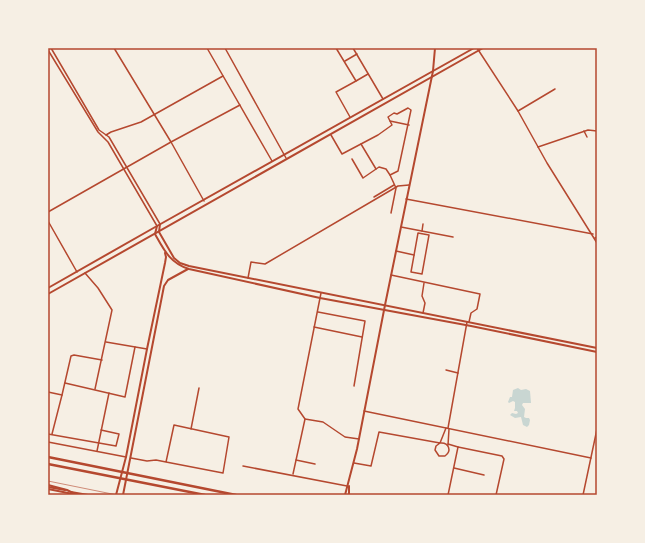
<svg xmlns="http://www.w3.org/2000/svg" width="645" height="543" font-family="'Work Sans',sans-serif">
<rect width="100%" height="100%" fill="#f6efe4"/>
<path fill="#c9d6d2" d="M518,388L521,390L526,389L530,391L531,403H523L522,405L525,409L524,417L526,418H529L530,420L529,425L527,427L523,425L521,417L515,418L510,415L512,413L516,414L518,413L517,411H514L515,408V402L513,401L509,403L508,402L510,397H512L513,390Z"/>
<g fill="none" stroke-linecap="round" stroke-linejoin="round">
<g stroke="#b5482f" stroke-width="1.5">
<path d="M114,48L171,142L204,201"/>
<path d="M207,48L272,161"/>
<path d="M225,48L286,158"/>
<path d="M336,48L356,81L368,74"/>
<path d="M353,48L383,99"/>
<path d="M345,61L357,54"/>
<path d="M518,111L555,89"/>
<path d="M350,117L336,92L356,81"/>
<path d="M584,131L587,137"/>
<path d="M106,135L111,132L141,122L223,76"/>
<path d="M331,135L342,154L378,135L392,125L390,121"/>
<path d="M361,144L376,169"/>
<path d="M538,147L588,130L597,131"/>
<path d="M352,159L363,178L379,167L386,169L390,175"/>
<path d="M374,197L394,185"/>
<path d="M406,199L593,234"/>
<path d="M48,212L171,142L240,105"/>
<path d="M391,213L396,188L390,175L398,171L411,110L408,108L397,114L394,113L388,117L390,121L409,125"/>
<path d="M48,221L77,272"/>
<path d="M401,227L453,237"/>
<path d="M422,231L423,224"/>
<path d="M418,233L429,235L422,274L411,272Z"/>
<path d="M595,238L597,237"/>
<path d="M396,251L414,255"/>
<path d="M85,273L98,288L112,310L95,389"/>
<path d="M391,275L480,294L477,309L471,313L469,322"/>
<path d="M248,278L251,262L265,264L398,186L409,185"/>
<path d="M321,293L298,409L305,419L323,422L345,437L359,439"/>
<path d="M318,312L365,321L354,386"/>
<path d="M423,313L425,303L422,296L424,283"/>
<path d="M314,327L362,337"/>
<path d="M106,342L147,349"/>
<path d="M446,370L458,373"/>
<path d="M65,383L125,397L135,347"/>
<path d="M48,392L62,395"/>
<path d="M364,411L591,458"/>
<path d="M448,428L467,322"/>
<path d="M191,429L199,388"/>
<path d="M48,434L116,446L119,434L101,430"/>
<path d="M52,434L62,395L71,356L74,355L102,360"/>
<path d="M48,442L126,457"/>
<path d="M448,444L458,447"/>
<path d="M448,445L449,429"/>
<path d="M97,451L109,393"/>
<path d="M131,458L147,461L156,460L166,462L223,473L229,437L174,425L166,462"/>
<path d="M296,460L315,464"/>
<path d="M354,463L371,466L379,432L440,443C449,442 452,451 445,456H439L435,450L436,446L440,443L446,428"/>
<path d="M243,466L347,486"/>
<path d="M454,468L484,475"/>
<path d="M293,474L305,419"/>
<path d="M448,495L458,447L502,456L504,459L496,495"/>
</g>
<g stroke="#b5482f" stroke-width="1.5">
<path d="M51,48L99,130L109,137L160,224"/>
<path d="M477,48L518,111L547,163L597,243"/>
<path d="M48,50L98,132L108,142L157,226"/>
<path d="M583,495L597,429"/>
</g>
<g stroke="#b5482f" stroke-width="2">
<path d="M160,224L159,232L174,258L180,263L189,266L597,348"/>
<path d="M157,226L155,234C164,250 170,263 189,269L320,298L471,326L597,352"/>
<path d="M349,486V495"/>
<path d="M48,487L65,490"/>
<path d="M71,492L88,495"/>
<path d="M116,495L126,457L147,349L165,263L166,257L165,253"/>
<path d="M123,495L164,286L168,280L188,269"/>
<path d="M345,495L357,449L385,305L433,71L435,48"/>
</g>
<g stroke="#b5482f" stroke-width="2">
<path d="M48,288L157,226L474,48"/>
<path d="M48,294L483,48"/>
</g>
<g stroke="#b5482f" stroke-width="2">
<path d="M48,485L67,490L77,495"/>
<path d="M48,489L73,494"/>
<path d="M48,494L50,495"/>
</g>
<g stroke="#b5482f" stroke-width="2.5">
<path d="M48,457L236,495"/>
<path d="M48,464L205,495"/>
</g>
<path stroke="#cf8b77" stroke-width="1" d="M48,481L117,495"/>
</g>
<rect width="645" height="543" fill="none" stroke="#f6efe4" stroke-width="98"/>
<rect x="49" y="49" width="547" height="445" fill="none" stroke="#b5482f" stroke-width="1.5"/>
</svg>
